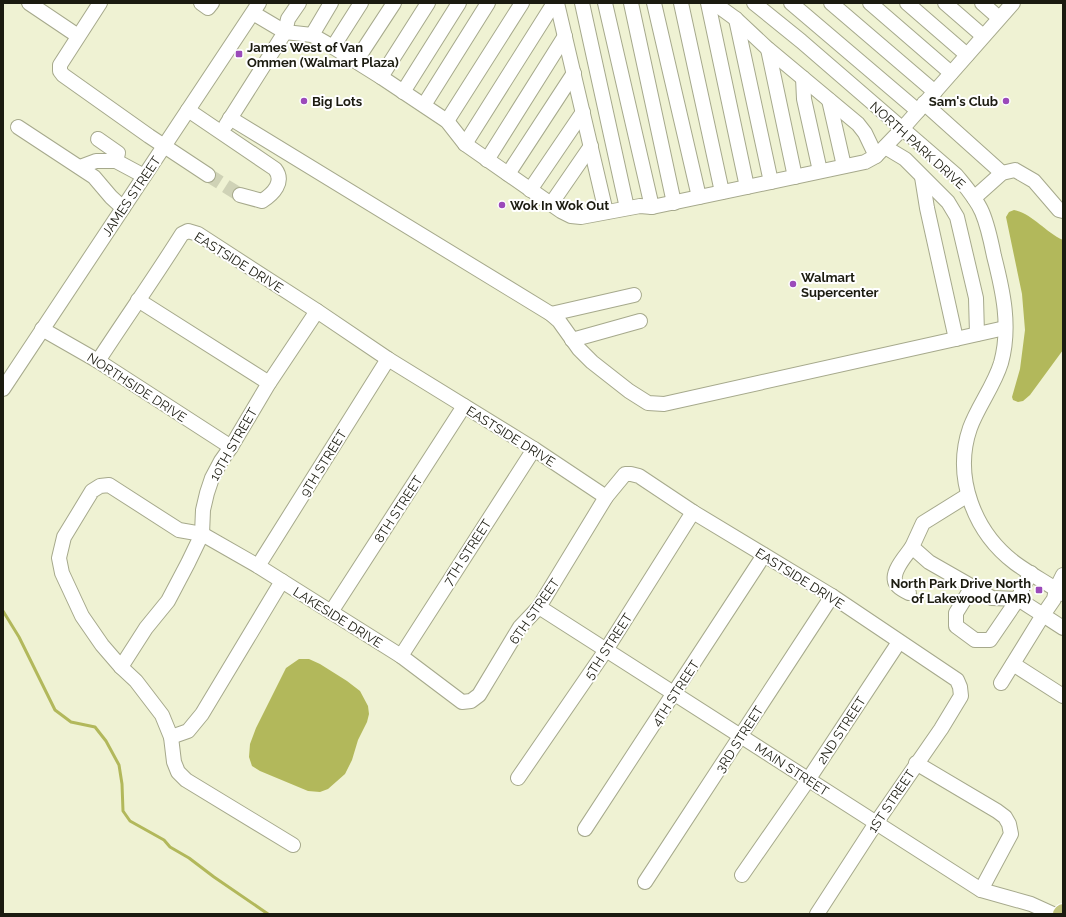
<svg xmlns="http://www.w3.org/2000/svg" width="1066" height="917" font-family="Raleway,sans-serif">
<rect width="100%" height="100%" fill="#eff2d3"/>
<g fill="#b2b85b">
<path d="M1014,210C1033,214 1045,232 1063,240V350L1030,395L1023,401L1018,402L1013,400L1012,397L1020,369L1025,330L1022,294L1006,217L1009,212Z"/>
<path d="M299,659H309L320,664L347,681L360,691L368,706L369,714L367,722L358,740L352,760L345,774L328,789L320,792L308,791L260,771L252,766L249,757L250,744L256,728L286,668Z"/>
</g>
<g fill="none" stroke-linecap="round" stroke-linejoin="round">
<path stroke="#b2b85b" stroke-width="3" d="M3,611L19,637L55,710L71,722L95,727L106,741L119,765L122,784L123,811L130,821L164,840L170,847L189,858L214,877L268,914"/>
<path stroke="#cfd2b6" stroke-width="14" stroke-dasharray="14 7" stroke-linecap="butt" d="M208,175L240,195"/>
<g stroke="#a6a98c" stroke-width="16">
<g id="minor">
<path d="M29,3L78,36"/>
<path d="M100,3L60,65V71L63,75L149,136L208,175"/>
<path d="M201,3L208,8L212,3"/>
<path d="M557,3L606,212"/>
<path d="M582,3L627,208"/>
<path d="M605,3L652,207"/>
<path d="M631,3L674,203"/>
<path d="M654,3L699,197"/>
<path d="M681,3L722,192"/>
<path d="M708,3L747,187"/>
<path d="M714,3L736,19L768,49L858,124L865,133L876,156"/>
<path d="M754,3L801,41L956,175C965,186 976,198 982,212C988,226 991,241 994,256C1003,291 1011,327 1001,363C994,386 978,406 970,428C953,477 974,532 1015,563C1030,574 1047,583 1063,594"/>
<path d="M791,3L918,111"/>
<path d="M831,3L935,92"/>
<path d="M870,3L951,73"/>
<path d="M907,3L967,55"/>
<path d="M945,3L983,36"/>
<path d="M982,3L999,18"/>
<path d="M253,13L285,32L312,35L333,47L381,77L447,121L465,144L561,211L571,216L581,217L640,206L652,207L865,162L876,156L902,129L1013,3"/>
<path d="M736,19L771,182"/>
<path d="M312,35L331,3"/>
<path d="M333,47L361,3"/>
<path d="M768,49L795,177"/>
<path d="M356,61L394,3"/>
<path d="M381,77L428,3"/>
<path d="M803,78L804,99L820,171"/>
<path d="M403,92L459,3"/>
<path d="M829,100L844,166"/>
<path d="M924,103L1002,173"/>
<path d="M424,105L488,3"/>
<path d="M188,110L275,169C285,182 273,194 262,201L240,195"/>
<path d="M230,118L551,314L559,321L579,349L592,362L629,391L648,403L664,404L1005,328"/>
<path d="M447,121L522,3"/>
<path d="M226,125L285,32L288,19L299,3"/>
<path d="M18,127L94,177L111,197L123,208"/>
<path d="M98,139L118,153L116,161"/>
<path d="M465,144L554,3"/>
<path d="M885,147L905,159L948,202L957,217L976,298L977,334"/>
<path d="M487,160L565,36"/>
<path d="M80,167L96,161H116L144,176"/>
<path d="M508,174L574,73"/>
<path d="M922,177L927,208L956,339"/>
<path d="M530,190L583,112"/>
<path d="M974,198L1002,173L1015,170L1034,181L1059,210L1063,211"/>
<path d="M551,204L591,146"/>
<path d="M138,300L269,383"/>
<path d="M551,314L634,295"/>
<path d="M42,329L98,361L231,447"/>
<path d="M572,340L640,321"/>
<path d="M98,361C126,318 155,277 182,234L188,231L198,234L317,311L388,359L534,449L606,497"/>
<path d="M3,389L259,3"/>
<path d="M968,495L923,523L912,547L929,562L992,598L1018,599"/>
<path d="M258,566L388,359"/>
<path d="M1063,575L1056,589L1054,599L1043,615L1063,628"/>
<path d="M972,587L956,613V626L975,640H990L1018,599"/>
<path d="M909,593C905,591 901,589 898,586C887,575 906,556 912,547"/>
<path d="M539,607L981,890L1031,904L1053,914"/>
<path d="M331,612L464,406"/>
<path d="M401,656L534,449"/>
<path d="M1013,664L1063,696"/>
<path d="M121,667L146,628L168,601L188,563L202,534L203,510L207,493L212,478L221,461L231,447L269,383L317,311"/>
<path d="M1001,683L1043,615L1018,599L1023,587L1031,573"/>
<path d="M171,737L188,731L202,714L282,581"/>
<path d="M916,763L997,811L1005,817L1009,824L1011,834L981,890"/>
<path d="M518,778L606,650L693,512"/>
<path d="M585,829L764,555"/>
<path d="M293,845L186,780L178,772L174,762L171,737L162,715L136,681L121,667L102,645L82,616L62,573L59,558L64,537L92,491L100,486L109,485L179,530L202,534L258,566L401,656L462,702L471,701L479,695L520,627L539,607L606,497L625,474H631L639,476L693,512L832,596L957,680L960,687L961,696L941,729L876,823L817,914"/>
<path d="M742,875L808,780L899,642"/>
<path d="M645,882L832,596"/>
</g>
</g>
<g stroke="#fff" stroke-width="20">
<path id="major" d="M1062,914L1063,913"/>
</g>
<use href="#minor" stroke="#fff" stroke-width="14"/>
<use href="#major" stroke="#c2c57f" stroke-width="18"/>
</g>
<g fill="#9b4aba" stroke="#fff" stroke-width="1.5">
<rect x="235" y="50" width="8" height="8" rx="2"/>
<circle cx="304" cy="101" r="4"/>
<circle cx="1006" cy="101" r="4"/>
<circle cx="502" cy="205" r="4"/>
<circle cx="793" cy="284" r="4"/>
<rect x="1035" y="586" width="8" height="8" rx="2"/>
</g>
<g text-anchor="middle" stroke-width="4" stroke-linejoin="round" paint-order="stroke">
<g font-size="13" font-weight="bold" fill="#1b1b10" stroke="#fff" text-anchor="start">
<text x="247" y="52">James West of Van<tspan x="247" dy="15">Ommen (Walmart Plaza)</tspan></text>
<text x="312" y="106">Big Lots</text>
<text x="998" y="106" text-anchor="end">Sam's Club</text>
<text x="510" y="210">Wok In Wok Out</text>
<text x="801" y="282">Walmart<tspan x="801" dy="15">Supercenter</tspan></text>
<text x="1031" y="588" text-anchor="end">North Park Drive North<tspan x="1031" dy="15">of Lakewood (AMR)</tspan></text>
</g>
<g font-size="13" fill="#1b1b10" stroke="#fff">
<text transform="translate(918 145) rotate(42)" y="5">NORTH PARK DRIVE</text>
<text transform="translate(131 196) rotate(-56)" y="5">JAMES STREET</text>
<text transform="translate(239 262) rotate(32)" y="5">EASTSIDE DRIVE</text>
<text transform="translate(137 387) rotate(33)" y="5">NORTHSIDE DRIVE</text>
<text transform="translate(511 436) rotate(32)" y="5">EASTSIDE DRIVE</text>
<text transform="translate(233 444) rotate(-60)" y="5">10TH STREET</text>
<text transform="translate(323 463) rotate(-58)" y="5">9TH STREET</text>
<text transform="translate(398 509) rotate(-57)" y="5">8TH STREET</text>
<text transform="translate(467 552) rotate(-57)" y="5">7TH STREET</text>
<text transform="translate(800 578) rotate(32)" y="5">EASTSIDE DRIVE</text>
<text transform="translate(534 611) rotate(-55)" y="5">6TH STREET</text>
<text transform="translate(338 617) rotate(32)" y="5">LAKESIDE DRIVE</text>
<text transform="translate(608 646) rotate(-57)" y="5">5TH STREET</text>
<text transform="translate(675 693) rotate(-57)" y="5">4TH STREET</text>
<text transform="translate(841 730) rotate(-57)" y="5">2ND STREET</text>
<text transform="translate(739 739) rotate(-57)" y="5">3RD STREET</text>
<text transform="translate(792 769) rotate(33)" y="5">MAIN STREET</text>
<text transform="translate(891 801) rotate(-56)" y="5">1ST STREET</text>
</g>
</g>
<rect width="1066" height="917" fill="none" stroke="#1b1b10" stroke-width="8"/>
</svg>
